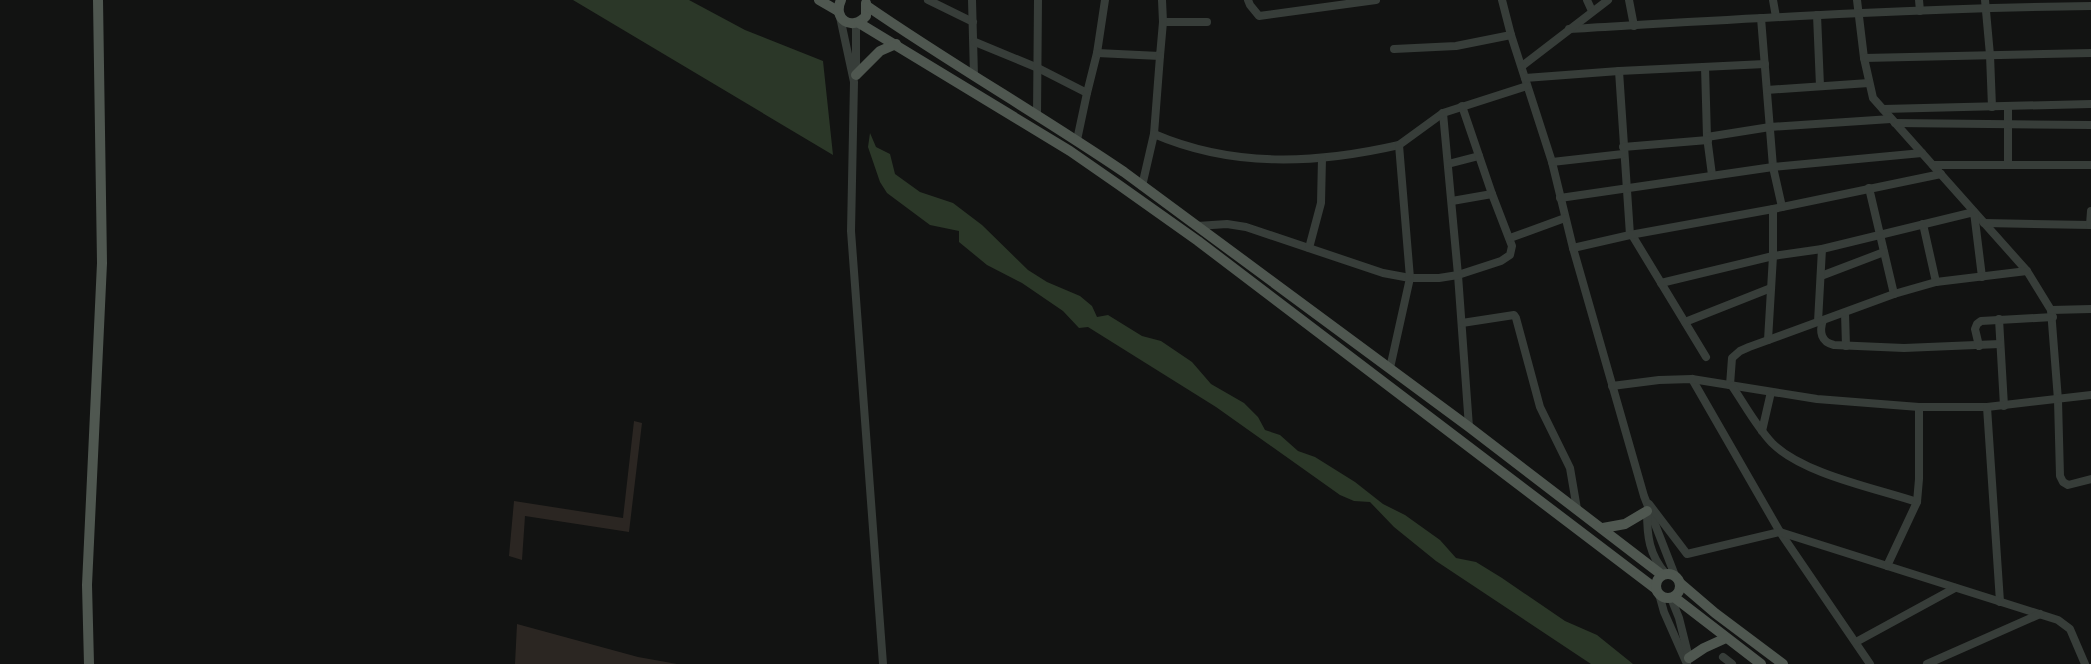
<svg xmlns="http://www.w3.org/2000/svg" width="2091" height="664" font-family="'Roboto Condensed',sans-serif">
<rect width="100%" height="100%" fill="#121312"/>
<g fill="#2b2622">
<path d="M634,421L642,423L629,532L525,516L522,560L509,556L514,501L623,518Z"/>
<path d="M517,624L638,657L677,664H515Z"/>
</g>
<g fill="#2b3728">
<path d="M573,0H689L745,30L823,61L833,155Z"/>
<path d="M870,133L876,147L890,154L895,174L920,192L953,203L982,225L1028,270L1047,282L1080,296L1092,306L1097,317L1108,315L1142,336L1161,341L1192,362L1211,384L1244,403L1258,417L1265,430L1280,435L1298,451L1315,457L1355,482L1383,504L1405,515L1440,540L1456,558L1476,562L1502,578L1565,621L1597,635L1633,664H1591L1436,561L1394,527L1370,502L1354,501L1340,495L1216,407L1088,327L1079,328L1063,311L1022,283L987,265L959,242V231L930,225L887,193L880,182L868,147Z"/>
</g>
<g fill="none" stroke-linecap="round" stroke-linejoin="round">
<g stroke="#373d39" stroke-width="8">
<path d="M928,0L973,22"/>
<path d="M972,0L974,76"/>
<path d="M1248,0L1250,5L1259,16L1376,0"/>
<path d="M1502,0L1511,35L1552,162L1573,248L1644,496L1676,578"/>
<path d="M1587,0L1592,11"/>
<path d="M1629,0L1634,26"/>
<path d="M1773,0L1776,17"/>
<path d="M1857,0L1864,58L1873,98L2027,271L2051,310L2058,400L2060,476L2063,482L2068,485L2091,479"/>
<path d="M1919,0L1920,11"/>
<path d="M1985,0L1990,55L1992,107"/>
<path d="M1817,15L1820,86"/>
<path d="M840,17L854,82L851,231L883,664"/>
<path d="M1761,18L1773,167L1782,207"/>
<path d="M1163,22H1207"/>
<path d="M1569,29C1743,19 1917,8 2091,6"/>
<path d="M975,42L1038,68L1087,93L1097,53L1105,0"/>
<path d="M1394,49L1456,46L1511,35"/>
<path d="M1097,53L1160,56L1163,22L1162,0"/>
<path d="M1864,58L2091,53"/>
<path d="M1522,66L1608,0"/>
<path d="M1705,67L1707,137L1712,175"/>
<path d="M1619,71L1630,235"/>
<path d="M856,76V24"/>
<path d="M1525,78L1619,71L1765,64"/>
<path d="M1767,90L1869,83"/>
<path d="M2008,106V165"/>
<path d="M1883,109L2091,104"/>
<path d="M1443,113L1458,275L1469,427"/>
<path d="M1037,115L1038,0"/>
<path d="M1895,123L2091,125"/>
<path d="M1154,134L1160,56"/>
<path d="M1707,137L1770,127L1891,119"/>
<path d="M1077,140L1087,93"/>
<path d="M1623,147L1708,140"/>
<path d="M1552,162L1623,154"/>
<path d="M1448,164L1479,156"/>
<path d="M1933,165H2091"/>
<path d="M1142,186L1154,134C1233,168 1316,164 1399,145"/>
<path d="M1869,188L1894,294"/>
<path d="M1560,198L1773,167L1922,153"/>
<path d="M1452,201L1492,194"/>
<path d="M1984,223L2091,225"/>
<path d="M1923,224L1936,282"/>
<path d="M2090,225L2091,211"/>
<path d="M1197,226L1227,224L1246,227L1383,273L1410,278H1439L1458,275L1501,261L1510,255L1512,246L1492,194L1462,106"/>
<path d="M1632,235L1706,357"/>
<path d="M1510,238L1565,218"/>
<path d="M1309,248L1321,203L1322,158"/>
<path d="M1573,248L1630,235L1773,209L1941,174"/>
<path d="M1821,276L1884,252"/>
<path d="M1661,283L1773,256L1822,249L1974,212L1982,277"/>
<path d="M2051,310L2091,309"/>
<path d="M1845,313L1846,346"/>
<path d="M1999,319L2004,406"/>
<path d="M1823,320C1819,332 1821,342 1834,345L1904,348L2000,344"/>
<path d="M1685,322L1771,288"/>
<path d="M1818,322L1822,249"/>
<path d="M1462,323L1514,315L1516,318L1540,407L1570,468L1577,509"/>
<path d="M1768,340L1773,256V209"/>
<path d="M1979,346L1975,329L1977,324L1981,321L2053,317"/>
<path d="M1390,368L1410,278L1399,145L1443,113L1527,86"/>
<path d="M1692,379L1780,532L1870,664"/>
<path d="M1730,385L1732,358L1740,351L1749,347L1894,294L1936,282L2027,271"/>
<path d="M1612,386L1659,380L1692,379L1817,399L1919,407H1987L2091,395"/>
<path d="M1732,386C1745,405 1756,426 1772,443C1803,474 1875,488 1917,502"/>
<path d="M1987,407L2000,602"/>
<path d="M1762,431L1771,392"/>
<path d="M1649,504L1687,554L1780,532L2058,620L2070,629L2085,664"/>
<path d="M1647,511C1647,536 1649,555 1666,574"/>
<path d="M1887,566L1917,502L1919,479V407"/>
<path d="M1659,594L1664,612L1687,664"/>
<path d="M1671,598L1679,618L1689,658"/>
<path d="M1856,642L1955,588"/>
<path d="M1723,657L1732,664"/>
<path d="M1927,664L2040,614"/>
</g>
<g stroke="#4f5750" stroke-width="10">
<path d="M819,0L838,11"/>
<path d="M841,0C832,19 852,32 866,16V3"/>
<path d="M867,6C951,64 1040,115 1124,172L1469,427L1662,575"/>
<path d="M859,23L1070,151L1119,185L1198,241L1656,589"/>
<path d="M856,75L880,51L896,44"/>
<path d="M1603,528L1625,524L1647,511"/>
<circle cx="1668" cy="586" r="12"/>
<path d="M1680,583L1715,613L1783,664"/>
<path d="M1674,597L1761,664"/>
<path d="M1689,658L1704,648L1726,638"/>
<path d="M89,664L87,585L102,263L98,0"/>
</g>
</g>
</svg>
